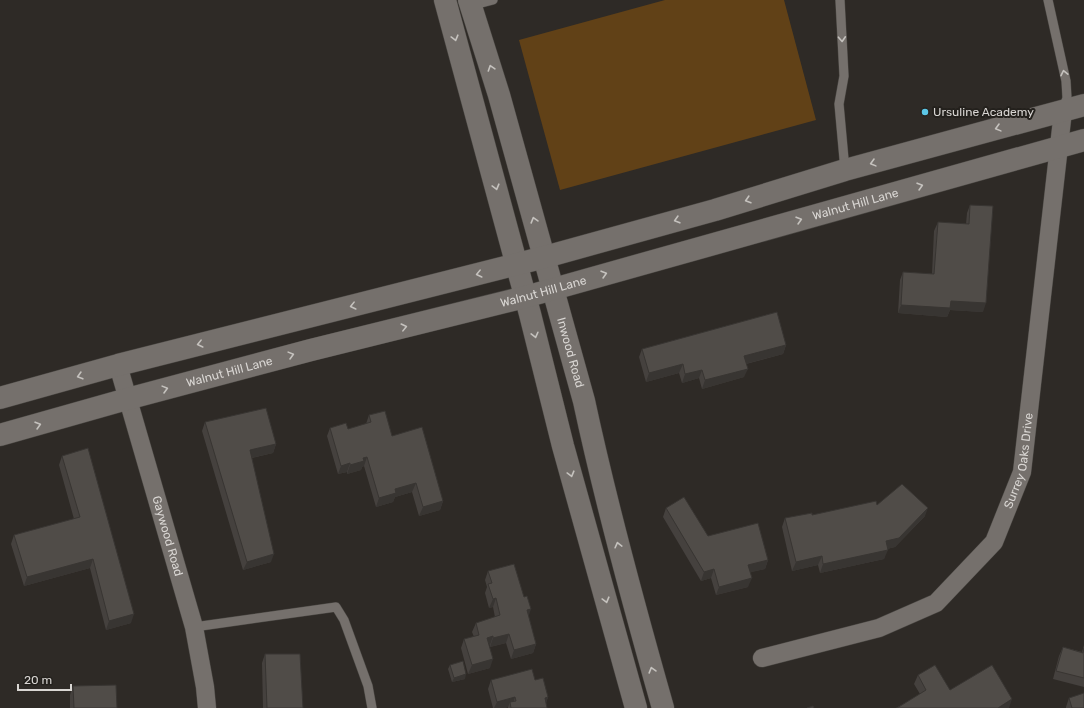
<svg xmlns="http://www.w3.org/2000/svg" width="1084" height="708" font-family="Rubik,sans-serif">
<rect width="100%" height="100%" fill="#2e2a26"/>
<path fill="#614117" d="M665,0H784L816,120L560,190L519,40Z"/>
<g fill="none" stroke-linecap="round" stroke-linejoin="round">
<g stroke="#494642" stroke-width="10">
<g id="service">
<path d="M840,0L844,76L839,104L845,170"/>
<path d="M1048,0L1066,81L1067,98L1063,109"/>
<path d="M470,6L493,0"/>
<path d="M194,627L336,607L344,620L368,686L372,708"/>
</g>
</g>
<g stroke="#494642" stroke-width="19">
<g id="minor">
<path id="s1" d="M118,365L194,627L205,687L207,708"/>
<path id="s2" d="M762,658L879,628L936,603L994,542L1022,472L1063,111"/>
</g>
</g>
<g stroke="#494642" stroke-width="23">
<g id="secondary">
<path d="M445,0L530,314L563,446L636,708"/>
<path id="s3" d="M469,0L499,95L584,401C606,504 634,606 663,708"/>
<path d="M0,398L118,365L545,257L715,210L845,170L1084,105"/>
<path id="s4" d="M0,435L127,399L311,350L525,297L1084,140"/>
</g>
</g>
<use href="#service" stroke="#75706c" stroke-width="9"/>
<use href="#minor" stroke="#75706c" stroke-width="18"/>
<use href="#secondary" stroke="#75706c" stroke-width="22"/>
</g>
<g fill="#45413e">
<path d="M970,205L983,312L950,310L947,317L898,313L900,280L903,272L932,274L934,231L938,222L966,224L967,213Z"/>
<path d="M786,345L783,354L746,364L744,377L702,389L699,378L682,383L679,373L646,382L639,357L642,349Z"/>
<path d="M369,415L392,436L443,501L440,510L419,516L412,492L395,497L393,502L376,507L364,466L362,467L361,470L347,474V472L338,474L327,436L330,428L348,429L366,424Z"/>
<path d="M205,422L276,444L273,453L252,458L271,562L243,570L202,431Z"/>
<path d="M62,456L131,623L106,630L90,568L24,586L11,544L14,535L74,519L59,465Z"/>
<path d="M666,508L708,536L768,560L765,569L750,572L748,587L716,595L711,578L701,581L663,517Z"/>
<path d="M812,515L925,516L895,547L887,549L884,559L820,573L818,565L792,571L782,527L785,518Z"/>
<path d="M488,571L528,615L536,644L533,653L511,659L506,643L490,647V645H489L490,668L468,674L461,648L464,639L474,637L472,632L476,623L495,617L493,607L489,608L485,593L487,587L485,580Z"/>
<path d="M1084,645V687L1053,679L1059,656L1063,647L1082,652Z"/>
<path d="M265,654L303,708H263L262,663Z"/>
<path d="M450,665L465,679L452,682L448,669Z"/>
<path d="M918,675L950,690L1009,708H896L920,694L914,684Z"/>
<path d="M491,680H535L548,697L546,703L547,708H508V707L504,708H493L488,689Z"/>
<path d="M73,686L117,708H70V695Z"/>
<path d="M1069,698L1084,708H1066V707Z"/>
</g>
<g fill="#383532">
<path d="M951,301L986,303L983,312L950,310L947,317L898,313L901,305Z"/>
<path d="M786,345L783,354L741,365L744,356Z"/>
<path d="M683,364L679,373L646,382L649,373Z"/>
<path d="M748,369L744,377L702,389L705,380Z"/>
<path d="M702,370L699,378L682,383L685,374Z"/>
<path d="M276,444L273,453L246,459L250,450Z"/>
<path d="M367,457L364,466L362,467L361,470L347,474L350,465L363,458Z"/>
<path d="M350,463L347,472L338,474L341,466Z"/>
<path d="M416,483L412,492L395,497L393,502L376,507L379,498L395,489Z"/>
<path d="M443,501L440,510L419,516L423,507Z"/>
<path d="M928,508L925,516L895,547L882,550L886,541Z"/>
<path d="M888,550L884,559L820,573L823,564Z"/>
<path d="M274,554L271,562L243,570L247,562Z"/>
<path d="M822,556L818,565L792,571L796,562Z"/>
<path d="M93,559L90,568L24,586L27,577Z"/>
<path d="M768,560L765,569L744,574L748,565Z"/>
<path d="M714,569L711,578L701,581L704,572Z"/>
<path d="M752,578L748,587L716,595L719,587Z"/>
<path d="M496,598L493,607L489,608L493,599Z"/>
<path d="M531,609L528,618L527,610Z"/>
<path d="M134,614L131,623L106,630L109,621Z"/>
<path d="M509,634L506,643L490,647L493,638Z"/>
<path d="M493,636L490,645L484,647L487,638Z"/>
<path d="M536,644L533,653L511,659L514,650Z"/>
<path d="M493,659L490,668L468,674L472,665Z"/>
<path d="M466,674L465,679L452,682L454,678Z"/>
<path d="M515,697L512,706L510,702L508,707L504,708H494L497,702Z"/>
<path d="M548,697L545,706V698Z"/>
<path d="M1012,699L1009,708H998Z"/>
</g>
<g fill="#504c48" stroke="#383532">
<path d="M970,205L993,206L986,303L951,301L950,308L901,305L903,272L934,274L938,222L969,224Z"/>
<path d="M777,312L786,345L744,356L748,369L705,380L702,370L685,374L683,364L649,373L642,349Z"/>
<path d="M266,408L276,444L250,450L274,554L247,562L205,422Z"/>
<path d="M385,411L392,436L422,427L443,501L423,507L416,483L395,489L396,493L379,498L367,457L363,458L364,461L350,465V463L341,466L330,428L346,423L348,429L371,422L369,415Z"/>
<path d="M88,448L134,614L109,621L93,559L27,577L14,535L80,517L62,456Z"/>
<path d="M902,484L928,508L899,538L886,541L888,550L823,564L822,556L796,562L785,518L812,513V515L876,501L877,505Z"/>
<path d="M684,497L708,536L758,523L768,560L748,565L752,578L719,587L714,569L704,572L666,508Z"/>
<path d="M514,564L524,597L527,596L531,609L527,610L536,644L514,650L509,634L493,638V636L487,638L493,659L472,665L464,639L479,635L476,623L500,615L496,598L493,599L488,584L492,583L488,571Z"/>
<path d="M1063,647L1083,653L1084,648V678L1056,671Z"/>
<path d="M265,654H300L303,708H267Z"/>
<path d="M463,661L466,674L454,678L450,665Z"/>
<path d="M935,665L950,690L992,665L1012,699L998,708H897L926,690L918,675Z"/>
<path d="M532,669L535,680L543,678L548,697L545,698L547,708H511L510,702L516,701L515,697L497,702L491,680Z"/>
<path d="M116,685L117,708H74L73,686Z"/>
<path d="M1084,693V708H1072L1069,698Z"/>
<path d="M813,706L814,708H807Z"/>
</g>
<defs><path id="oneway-chevron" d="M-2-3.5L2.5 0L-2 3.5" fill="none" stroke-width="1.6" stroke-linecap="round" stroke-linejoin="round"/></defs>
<g stroke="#c5c2be">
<use href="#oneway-chevron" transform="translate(455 38) rotate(75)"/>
<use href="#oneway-chevron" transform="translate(842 39) rotate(87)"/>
<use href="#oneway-chevron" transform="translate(491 68) rotate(-108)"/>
<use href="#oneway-chevron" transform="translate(1064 73) rotate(-102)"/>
<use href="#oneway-chevron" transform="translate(998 128) rotate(165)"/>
<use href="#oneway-chevron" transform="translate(873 163) rotate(165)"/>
<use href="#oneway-chevron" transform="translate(920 186) rotate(-16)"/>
<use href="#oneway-chevron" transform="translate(496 187) rotate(75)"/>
<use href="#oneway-chevron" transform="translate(748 200) rotate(163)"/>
<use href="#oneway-chevron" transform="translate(534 220) rotate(-106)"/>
<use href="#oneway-chevron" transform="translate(677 220) rotate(164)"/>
<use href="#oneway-chevron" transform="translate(799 220) rotate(-16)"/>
<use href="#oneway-chevron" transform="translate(479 274) rotate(166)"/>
<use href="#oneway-chevron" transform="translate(604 274) rotate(-16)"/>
<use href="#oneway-chevron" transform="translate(353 306) rotate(166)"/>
<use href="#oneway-chevron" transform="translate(404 327) rotate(-14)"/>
<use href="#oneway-chevron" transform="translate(535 335) rotate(76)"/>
<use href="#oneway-chevron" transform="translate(200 344) rotate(166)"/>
<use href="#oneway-chevron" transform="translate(291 355) rotate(-15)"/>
<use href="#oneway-chevron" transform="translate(80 376) rotate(164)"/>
<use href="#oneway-chevron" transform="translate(165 389) rotate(-15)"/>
<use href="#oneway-chevron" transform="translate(38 425) rotate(-16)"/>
<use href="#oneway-chevron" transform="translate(571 474) rotate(75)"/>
<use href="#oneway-chevron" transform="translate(618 545) rotate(-104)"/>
<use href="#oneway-chevron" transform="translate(606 600) rotate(75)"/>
<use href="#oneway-chevron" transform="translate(652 670) rotate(-106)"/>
</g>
<circle fill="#5cc7e7" stroke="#24211d" stroke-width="1.5" cx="925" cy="112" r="4"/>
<g text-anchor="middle" stroke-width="4" stroke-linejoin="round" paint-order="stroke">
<g font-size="12" fill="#d9d6d3" stroke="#24211d" text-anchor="start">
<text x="933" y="116">Ursuline Academy</text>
</g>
<g font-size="12" fill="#d9d6d3" stroke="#24211d">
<text dy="4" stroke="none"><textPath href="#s4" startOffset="886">Walnut Hill Lane</textPath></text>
<text dy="4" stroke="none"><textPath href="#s4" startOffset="562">Walnut Hill Lane</textPath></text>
<text dy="4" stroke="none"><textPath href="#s3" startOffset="367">Inwood Road</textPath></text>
<text dy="4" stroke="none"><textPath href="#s4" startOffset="238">Walnut Hill Lane</textPath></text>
<text dy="4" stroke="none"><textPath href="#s2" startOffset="353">Surrey Oaks Drive</textPath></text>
<text dy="4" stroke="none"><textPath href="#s1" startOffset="178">Gaywood Road</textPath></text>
</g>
</g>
<path d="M18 684v6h53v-6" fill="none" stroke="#d9d6d3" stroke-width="2"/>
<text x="24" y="684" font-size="12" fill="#d9d6d3" stroke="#24211d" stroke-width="3" paint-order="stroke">20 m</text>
</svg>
